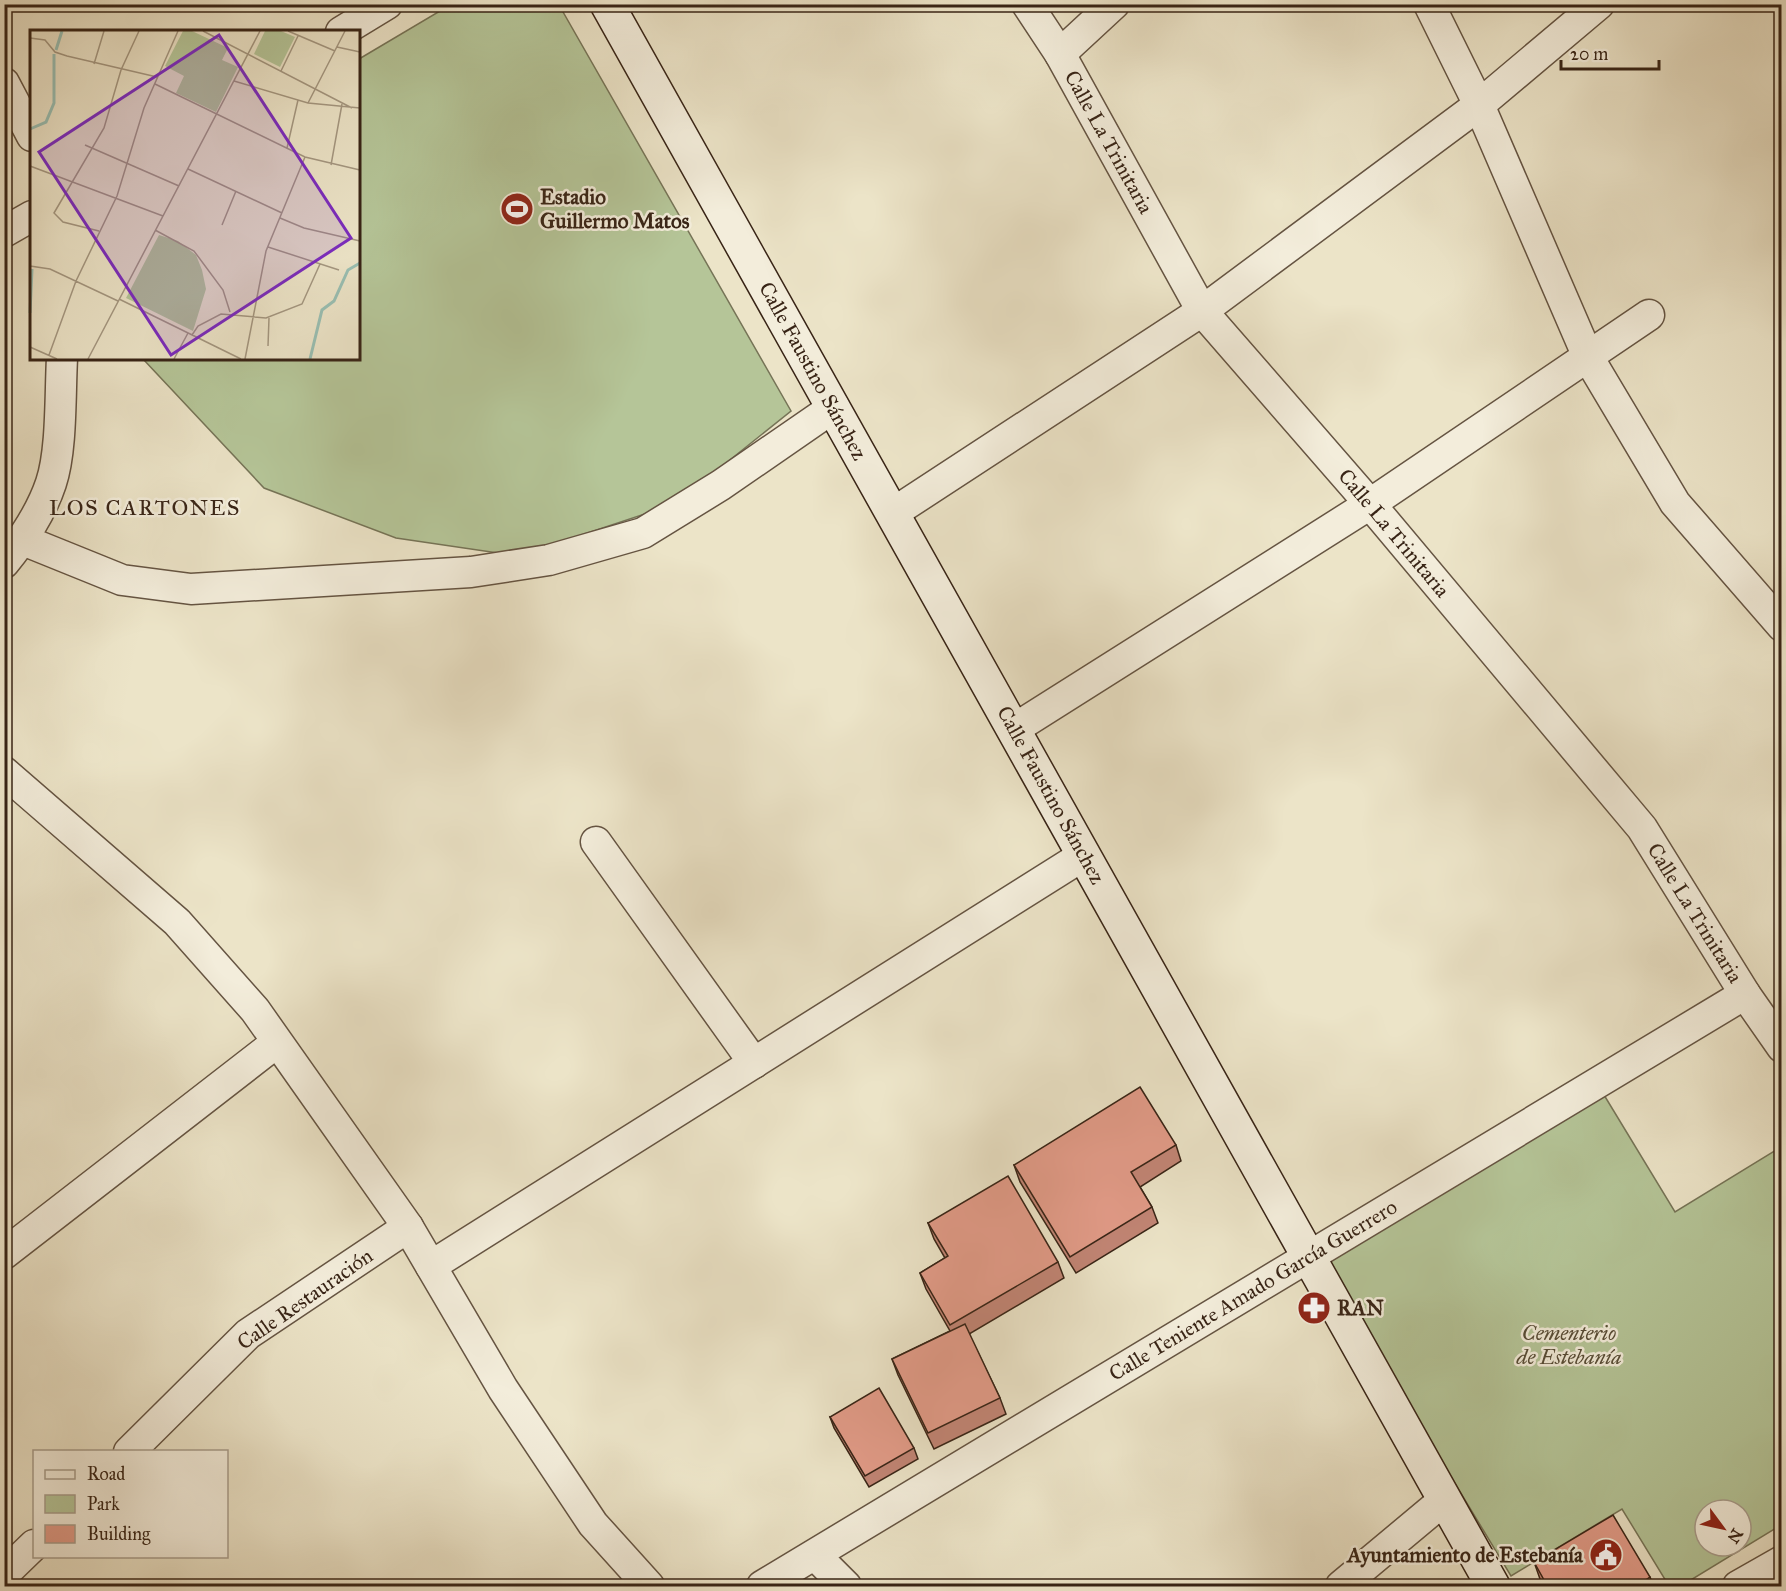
<svg xmlns="http://www.w3.org/2000/svg" width="1786" height="1591" font-family="'IM FELL Great Primer',serif">
<rect width="100%" height="100%" fill="#ece4c8"/>
<filter id="stains"><feTurbulence type="fractalNoise" baseFrequency=".00333" numOctaves="4"/><feColorMatrix values="0 0 0 0 .2 0 0 0 0 .09 0 0 0 0 .02 0 0 0 .5 -.17"/></filter>
<radialGradient id="worn" r=".72"><stop offset=".6" stop-color="#630" stop-opacity="0"/><stop offset="1" stop-color="#630" stop-opacity=".3"/></radialGradient>
<g fill="#b5c598" stroke="#767457" stroke-width="1.5" fill-rule="evenodd">
<path d="M450,5H559L791,411L675,504L518,556L396,538L264,488L143,359L358,358L359,59Z"/>
<path d="M1601,1090L1675,1212L1781,1147V1525L1681,1586H1669L1622,1509L1511,1576L1321,1262ZM1705,1510H1741V1546H1705Z"/>
</g>
<g fill="none" stroke-linecap="round" stroke-linejoin="round">
<g stroke="#655442" stroke-width="33">
<g id="street">
<path d="M1027,4L1060,54L1202,311L1370,504L1642,828L1745,994L1782,1047"/>
<path d="M1429,4L1479,105L1588,357L1675,503L1782,626"/>
<path d="M341,32L387,4"/>
<path d="M1060,54L1114,4"/>
<path d="M4,83L32,136"/>
<path d="M4,232L32,216"/>
<path d="M893,513L1202,311L1479,105L1599,4"/>
<path d="M23,540L122,580L191,589L471,572L549,560L643,533L721,485L834,407"/>
<path d="M4,563C24,538 41,513 51,483C62,450 60,394 62,358"/>
<path d="M1014,729L1370,504L1649,315"/>
<path d="M4,772L177,922L255,1010L408,1227L503,1389L593,1524L649,1586"/>
<path d="M596,842L754,1063"/>
<path d="M4,1254L276,1043"/>
<path d="M431,1266L1084,855"/>
<path d="M129,1452L248,1334L408,1227"/>
<path d="M815,1555L846,1586"/>
<path d="M4,1574L34,1545"/>
<path d="M762,1586L1745,994"/>
<path d="M1341,1586L1444,1500"/>
<path d="M1738,1586L1782,1561"/>
</g>
</g>
<g stroke="#382416" stroke-width="36">
<path id="secondary" d="M607,4L1493,1586"/>
</g>
<use href="#street" stroke="#f3eddb" stroke-width="30"/>
<use href="#secondary" stroke="#f3eddb" stroke-width="33"/>
</g>
<g fill="#c28575" stroke="#382416" stroke-width="1.5">
<path d="M1176,1145L1181,1161L1140,1187L1152,1207L1158,1223L1076,1273L1020,1182L1014,1165Z"/>
<path d="M928,1223L1058,1262L1064,1278L969,1334L1000,1398L1006,1414L934,1449L898,1375L892,1359L950,1331L926,1289L920,1273L945,1258L934,1239Z"/>
<path d="M830,1417L914,1448L918,1459L869,1487L834,1428Z"/>
<path d="M1534,1562L1650,1577L1654,1587H1545L1540,1579Z"/>
</g>
<g fill="#e29b88" stroke="#382416" stroke-width="1.5">
<path d="M1140,1087L1176,1145L1131,1172L1152,1207L1070,1257L1014,1165Z"/>
<path d="M1008,1176L1058,1262L950,1325L920,1273L948,1256L928,1223Z"/>
<path d="M965,1324L1000,1398L928,1433L892,1359Z"/>
<path d="M879,1388L914,1448L865,1476L830,1417Z"/>
<path d="M1613,1515L1650,1577L1635,1587H1548L1534,1562Z"/>
</g>
<defs>
<g id="stadium-disc" transform="scale(1.725)"><circle r="9.5" fill="#8f2418" stroke="#f3eddb"/><path d="M0-5a6.5 5 0 1 0 0 10a6.5 5 0 1 0 0-10ZM-3.5-1.8h7v3.6h-7Z" fill="#fff"/></g>
<g id="pharmacy-disc" transform="scale(1.725)"><circle r="9.5" fill="#8f2418" stroke="#f3eddb"/><path d="M-2-6h4v4h4v4h-4v4h-4v-4h-4v-4h4Z" fill="#fff"/></g>
<g id="civic-disc" transform="scale(1.725)"><circle r="9.5" fill="#8f2418" stroke="#f3eddb"/><path d="M-.6-6.5H3V-4.5H.6V-3L4-1V1h2V6H-6V1h2V-1L-.6-3ZM-1.2 2.5V6h2.4V2.5Z" fill="#fff"/></g>
</defs>
<g fill-rule="evenodd">
<use href="#stadium-disc" x="517" y="209"/>
<use href="#pharmacy-disc" x="1314" y="1308"/>
<use href="#civic-disc" x="1606" y="1555"/>
</g>
<g text-anchor="middle" stroke-width="5" stroke-linejoin="round" paint-order="stroke">
<g font-size="21" fill="#382416" stroke="#f3eddb">
<text transform="translate(1109 142) rotate(61)" y="7">Calle La Trinitaria</text>
<text transform="translate(813 371) rotate(61)" y="7">Calle Faustino Sánchez</text>
<text transform="translate(1394 533) rotate(50)" y="7">Calle La Trinitaria</text>
<text transform="translate(1051 795) rotate(61)" y="7">Calle Faustino Sánchez</text>
<text transform="translate(1695 913) rotate(58)" y="7">Calle La Trinitaria</text>
<text transform="translate(1253 1290) rotate(-31)" y="7">Calle Teniente Amado García Guerrero</text>
<text transform="translate(305 1299) rotate(-35)" y="7">Calle Restauración</text>
</g>
<g font-size="21" font-weight="bold" fill="#382416" stroke="#f3eddb" text-anchor="start">
<text x="540" y="204">Estadio<tspan x="540" dy="24">Guillermo Matos</tspan></text>
<text x="1337" y="1315">RAN</text>
<text x="1583" y="1562" text-anchor="end">Ayuntamiento de Estebanía</text>
</g>
<g font-size="21" font-style="italic" fill="#574c36" stroke="#f3eddb">
<text x="1569" y="1340">Cementerio<tspan x="1569" dy="24">de Estebanía</tspan></text>
</g>
<g font-size="22" letter-spacing="1.5" fill="#382416" stroke="#f3eddb">
<text x="145" y="515">LOS CARTONES</text>
</g>
</g>
<g transform="translate(30 30)">
<rect width="330" height="330" fill="#ece4c8"/>
<path d="M153,1H162L198,18L192,30L208,37L186,82L146,63L154,46L135,36ZM235,1H251L265,7L250,37L224,24ZM129,205L148,211L166,225L172,240L176,259L163,301L96,268Z" fill="#b5c598"/>
<path fill="none" stroke="#99bfb3" stroke-width="3" d="M26,20L32,1M0,99L16,92L24,73V24M0,283L2,239M280,329L292,280L304,271L318,240L330,233"/>
<path fill="none" stroke="#a49781" stroke-width="1.5" d="M173,1L322,78M258,1L305,21M0,8L15,10L25,22L37,26L127,47M307,17L330,22M64,34L74,1M251,41L268,6M204,51L278,73L330,78M125,54L275,127L330,140M278,73L315,1M55,115L149,156M257,118L268,70M301,135L312,74M0,136L133,186M158,139L252,183M250,188L274,198L330,211M192,195L206,161M125,200L164,221L193,260L200,282M69,201L33,192L24,183L74,98L91,40L109,1M238,217L309,240M0,236L20,239L88,271M89,269L211,329M162,305L168,296L191,284L236,288L272,274L290,234M238,316L239,288M0,317L27,329M19,325L46,251L87,166L114,78L148,1M58,329L230,1M144,329L158,303M215,329L236,221L275,127"/>
<path fill="#7b2cbf" fill-opacity="0.15" stroke="#7b2cbf" stroke-width="3" d="M189,5L321,208L141,325L9,122Z"/>
<rect width="330" height="330" fill="none" stroke="#382416" stroke-width="3"/>
</g>
<rect width="1786" height="1591" fill="none" stroke="#ece4c8" stroke-width="24"/>
<rect x="6" y="6" width="1774" height="1579" fill="none" stroke="#382416" stroke-width="3"/>
<rect x="12" y="12" width="1762" height="1567" fill="none" stroke="#382416" stroke-width="1.5"/>
<rect x="33" y="1450" width="195" height="108" fill="#f3eddb" stroke="#a89d8c" stroke-width="1.5"/>
<rect x="45" y="1470" width="30" height="9" fill="#f3eddb" stroke="#a89d8c" stroke-width="1.5"/>
<text x="87" y="1480" font-size="18" fill="#382416">Road</text>
<rect x="45" y="1495" width="30" height="18" fill="#b5c598" stroke="#a89d8c" stroke-width="1.5"/>
<text x="87" y="1510" font-size="18" fill="#382416">Park</text>
<rect x="45" y="1525" width="30" height="18" fill="#e29b88" stroke="#a89d8c" stroke-width="1.5"/>
<text x="87" y="1540" font-size="18" fill="#382416">Building</text>
<g transform="translate(1723 1528) rotate(123)"><circle r="28" fill="#f3eddb" stroke="#a89d8c" stroke-width="1.5"/>
<path d="M0-4.5L10 22L0 15L-10 22Z" fill="#8f2418"/>
<text y="-9" font-size="16" font-weight="bold" text-anchor="middle" fill="#382416">N</text>
</g>
<path d="M1561 60v9h98v-9" fill="none" stroke="#382416" stroke-width="3"/>
<text x="1570" y="60" font-size="18" fill="#382416" stroke="#f3eddb" stroke-width="4.5" paint-order="stroke">20 m</text>
<rect width="100%" height="100%" filter="url(#stains)"/>
<rect width="100%" height="100%" fill="url(#worn)"/>
</svg>
